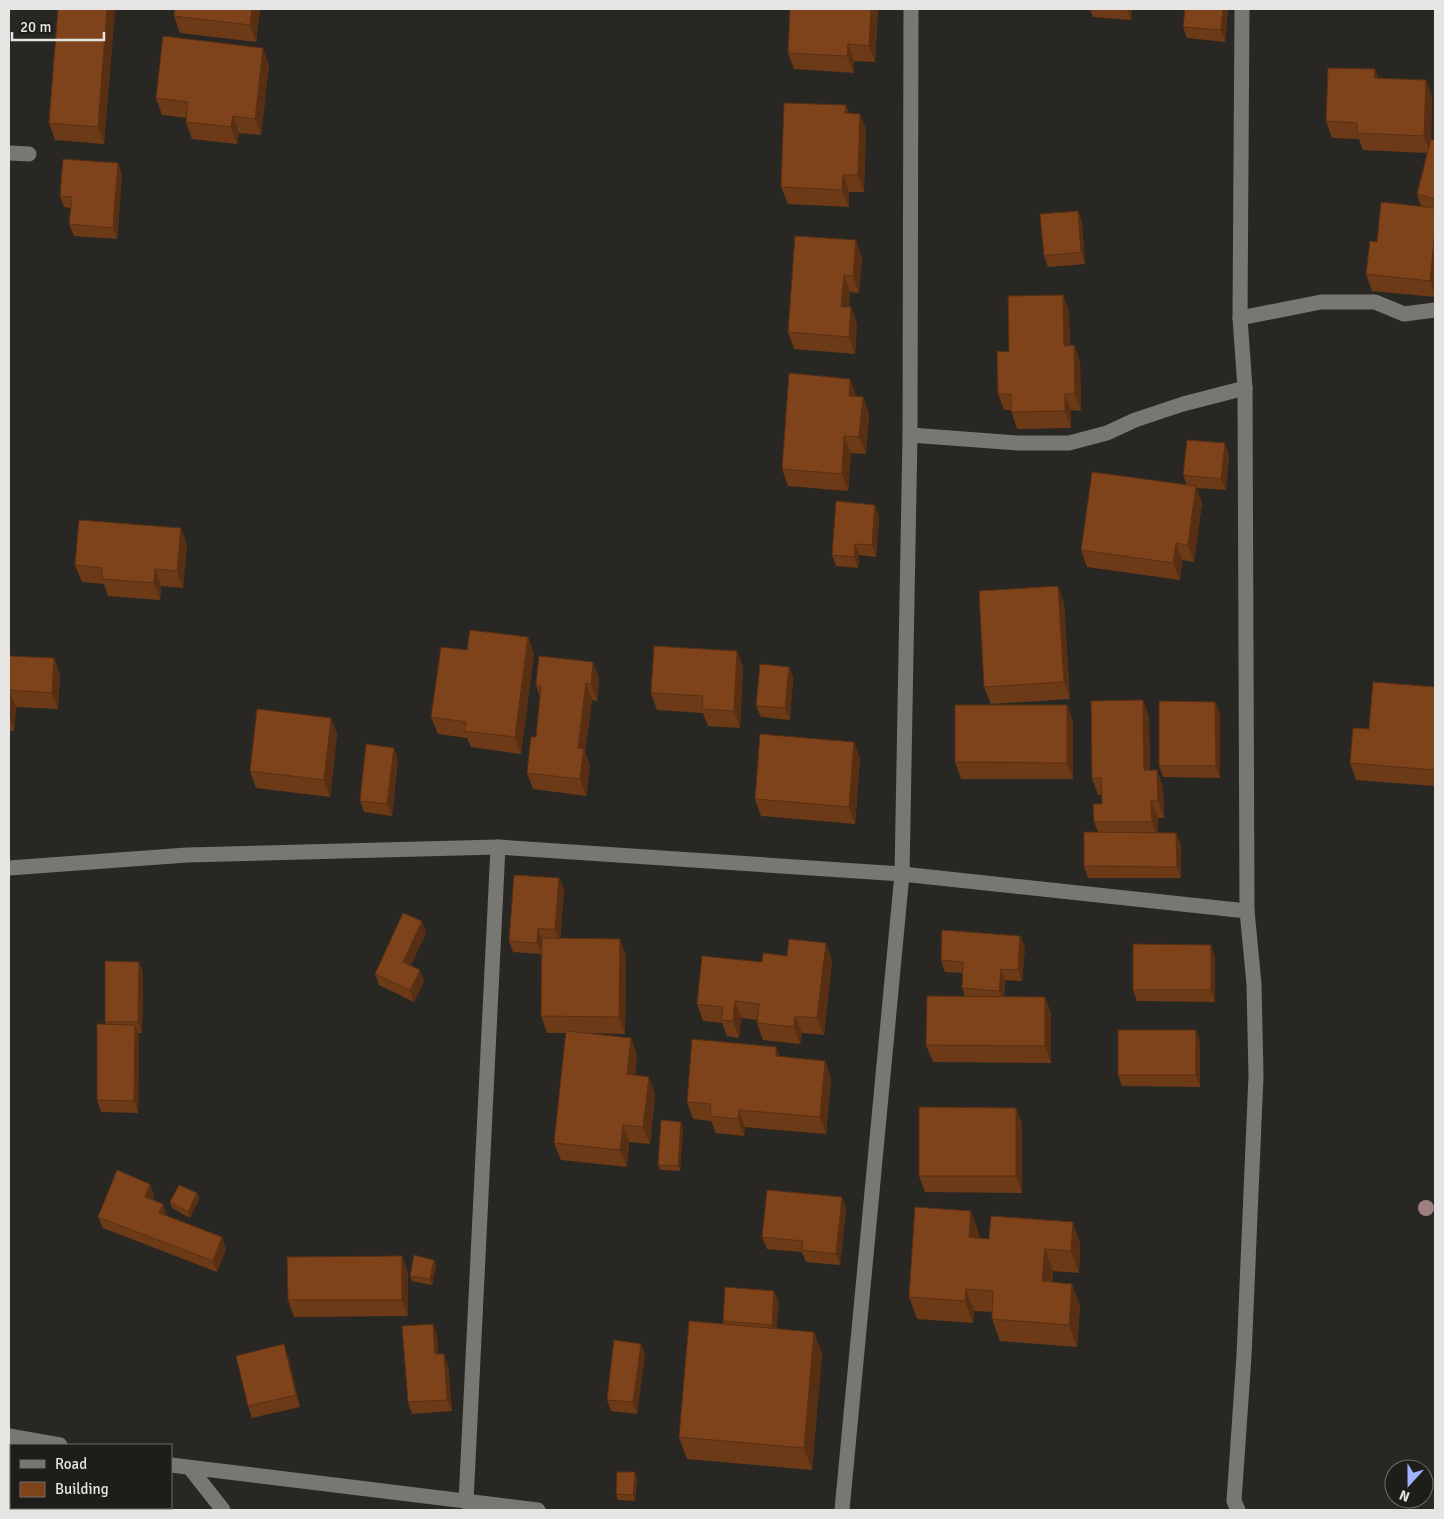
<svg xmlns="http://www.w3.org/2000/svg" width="1444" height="1519" font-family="Signika,sans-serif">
<rect width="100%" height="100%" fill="#292723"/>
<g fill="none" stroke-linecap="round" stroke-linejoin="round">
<g stroke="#797772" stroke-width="15">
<path d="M9,153L29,154"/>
<path d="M1240,318L1321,302H1375L1404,314L1435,310"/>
<path d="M910,435L1019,443H1069L1107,433L1135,420L1183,404L1245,388"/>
<path d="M9,868L187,855L498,847L902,874L1247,911L1245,388L1240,318L1242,9"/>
<path d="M9,1436L60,1445"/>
<path d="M171,1465L538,1510"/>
<path d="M190,1468L223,1510"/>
<path d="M466,1502L498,847"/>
<path d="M842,1510L902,874L910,435L911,9"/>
<path d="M1238,1510L1234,1501L1244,1356L1256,1076L1254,984L1247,911"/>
</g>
</g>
<circle fill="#9e807f" cx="1426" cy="1208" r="8"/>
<g fill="#6c3a17">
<path d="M58,9H115L104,144L55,140L49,123Z"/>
<path d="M175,9H260L256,42L180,33L174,16Z"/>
<path d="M878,9L875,62L854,61V73L794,69L788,53Z"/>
<path d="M1090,9H1132L1131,20L1093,17Z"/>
<path d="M1228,9L1225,42L1187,38L1183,27Z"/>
<path d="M269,65L261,135L239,133L237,144L192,139L186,122L187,118L162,115L156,98Z"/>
<path d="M1375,69L1378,78L1426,80L1432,97L1431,141L1435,140V297L1372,291L1366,274L1377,242L1421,207L1417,194L1427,153L1363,150L1359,139L1332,138L1326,121Z"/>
<path d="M846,105L849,113L860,114L866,130L864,192H849V207L788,204L781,187Z"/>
<path d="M118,163L122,175L117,239L74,236L69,224L71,208L64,207L60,196Z"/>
<path d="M1078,211L1082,222L1085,264L1048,267L1044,256Z"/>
<path d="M795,236L862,257L859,293L850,292L849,307H851L857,324L855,354L794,349L788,332Z"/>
<path d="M1063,295L1069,312L1070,346L1074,345L1080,362L1081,411L1071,410V428L1017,429L1011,410H1004L998,394L1009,352Z"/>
<path d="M850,379L856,396L863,397L869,414L866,454L851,453L848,491L788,486L782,469Z"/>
<path d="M1229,455L1226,490L1196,488L1202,503L1194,562L1182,560L1180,580L1087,567L1081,550L1187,485L1183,475Z"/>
<path d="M875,505L879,517L876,557L859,555L858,568L836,566L832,555Z"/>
<path d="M181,528L187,545L183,588L161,586L160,600L108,596L104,584L82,582L75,565Z"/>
<path d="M1064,603L1070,699L991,704L984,687Z"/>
<path d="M528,637L534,654L521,754L471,747L467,738L438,734L431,717L467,650Z"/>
<path d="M737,651L743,668L740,728L708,726L703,713L657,710L651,693Z"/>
<path d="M9,656L54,658L60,675L58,709L16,707L14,731H9Z"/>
<path d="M593,662L599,679L597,701L592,700L585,752L590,765L586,796L533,789L527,773L536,737L540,697L536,685Z"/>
<path d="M789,667L793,678L790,720L761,717L756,706Z"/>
<path d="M1435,687V786L1356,780L1350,763L1369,729Z"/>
<path d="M1143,700L1149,717L1150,770L1163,787L1164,818H1158V833L1181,844V878H1088L1084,866L1098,832L1094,822L1102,804V795H1098L1092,778Z"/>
<path d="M1215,702L1220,713V778L1163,777L1159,766Z"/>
<path d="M1067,705L1073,722V779H961L955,762Z"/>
<path d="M331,718L337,734L330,797L256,788L250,771Z"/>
<path d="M854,742L860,759L855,824L761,816L755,799Z"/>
<path d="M398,759L392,816L364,812L360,801Z"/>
<path d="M559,878L564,890L560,938L620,939L626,956L625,1034L585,1033L631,1038L637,1055L635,1075L655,1094L650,1144L629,1142L627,1167L561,1160L554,1143L566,1033H547L541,1016V954L513,952L509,941Z"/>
<path d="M426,933L411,965L424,981L414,1002L379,985L375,974Z"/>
<path d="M1020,936L1025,947L1022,981L1005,980L1004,997H1045L1051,1014V1063L933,1062L926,1045L965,996L962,988L963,973L945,972L941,960Z"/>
<path d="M1215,956V1002L1137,1001L1133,990Z"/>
<path d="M832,960L824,1035L802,1033L800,1044L763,1040L757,1023L758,1020L741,1018L739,1038L727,1036L722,1023L703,1021L697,1004L762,962Z"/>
<path d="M139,962L143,973L142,1033H138L139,1036L138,1113L101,1112L97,1100L106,1024L105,1022Z"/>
<path d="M1200,1041V1087L1122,1086L1118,1075Z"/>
<path d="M776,1047L780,1057L825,1061L831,1078L826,1134L745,1127L744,1136L716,1133L711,1121L693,1119L687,1102Z"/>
<path d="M1016,1108L1022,1124V1193L925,1192L919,1176Z"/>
<path d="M683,1127L680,1171L661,1170L658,1165Z"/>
<path d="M197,1193L199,1199L190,1218L172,1208L170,1202Z"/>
<path d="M154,1195L153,1200L167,1216L226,1249L217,1272L103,1228L98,1217Z"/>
<path d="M846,1208L840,1265L806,1262L802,1252L767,1249L762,1237Z"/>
<path d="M1073,1222L1080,1244L1079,1273L1053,1271L1052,1282L1080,1305L1077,1347L1000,1341L992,1319V1312L974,1311L973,1323L917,1319L909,1297L979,1233V1238L989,1239Z"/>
<path d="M402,1256L408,1273V1316L294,1317L288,1300Z"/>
<path d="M434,1260L436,1266L432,1285L412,1281L410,1276Z"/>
<path d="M774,1291L779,1303L776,1329L822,1354L812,1470L687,1459L679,1437L724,1324L723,1321Z"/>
<path d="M437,1335L438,1354L448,1365L452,1411L412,1414L408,1402Z"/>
<path d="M645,1355L637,1414L611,1411L607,1400Z"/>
<path d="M288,1356L300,1407L252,1418L248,1406Z"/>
<path d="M637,1478L635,1501L618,1500L616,1494Z"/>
</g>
<g fill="#582f13">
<path d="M107,9H115L104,144L98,127Z"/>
<path d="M252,9H260L256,42L250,25Z"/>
<path d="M871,9H878L875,62L869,46Z"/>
<path d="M1127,9H1132L1131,20Z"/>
<path d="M1223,9H1228L1225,42L1221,30Z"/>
<path d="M848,44L854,61V73L847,56Z"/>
<path d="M263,48L269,65L261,135L255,119Z"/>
<path d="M1375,69L1381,86L1374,78Z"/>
<path d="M1426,80L1432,97L1430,153L1424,136Z"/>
<path d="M846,105L852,122L845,113Z"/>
<path d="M860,114L866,130L864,192L858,175Z"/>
<path d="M233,116L239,133L237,144L231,127Z"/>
<path d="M118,163L122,175L117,239L113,228Z"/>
<path d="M843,175L849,192V207L842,190Z"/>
<path d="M1078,211L1082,222L1085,264L1081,252Z"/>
<path d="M1435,231V295L1430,281Z"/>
<path d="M856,240L862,257L859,293L853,276Z"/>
<path d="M844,275L850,292L847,323L841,307Z"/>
<path d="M1063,295L1069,312L1070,363L1064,346Z"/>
<path d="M851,307L857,324L855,354L849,337Z"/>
<path d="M1074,345L1080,362L1081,411L1075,394Z"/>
<path d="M850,379L856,395L855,412L849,396Z"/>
<path d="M1065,394L1071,410V428L1065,411Z"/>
<path d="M863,397L869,414L866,454L859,437Z"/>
<path d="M844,436L851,453L848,491L842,474Z"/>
<path d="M1225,443L1229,455L1226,490L1221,479Z"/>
<path d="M1196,486L1202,503L1194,562L1188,545Z"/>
<path d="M875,505L879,517L876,557L872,545Z"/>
<path d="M181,528L187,545L183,588L177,571Z"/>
<path d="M1176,543L1182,560L1180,580L1173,563Z"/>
<path d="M855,544L859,555L858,568L854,557Z"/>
<path d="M155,569L161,586L160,600L154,583Z"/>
<path d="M1058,586L1064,603L1070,699L1064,682Z"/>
<path d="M528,637L534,654L521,754L515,737Z"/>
<path d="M737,651L743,668L740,728L734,711Z"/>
<path d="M54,658L60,675L58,709L52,693Z"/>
<path d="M593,662L599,679L597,701L591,684Z"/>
<path d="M789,667L793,678L790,720L785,708Z"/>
<path d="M586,683L592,700L585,752L590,765L586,796L580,779L578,748Z"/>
<path d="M9,690L16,707L14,731L9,717Z"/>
<path d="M1143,700L1149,717L1150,787L1144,770Z"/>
<path d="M1215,702L1220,713V778L1216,766Z"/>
<path d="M1067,705L1073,722V779L1067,763Z"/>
<path d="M331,718L337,734L330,797L324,780Z"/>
<path d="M854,742L860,759L855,824L849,807Z"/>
<path d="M394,748L398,759L392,816L387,804Z"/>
<path d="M1157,770L1163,787L1164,818L1158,801Z"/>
<path d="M1151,801L1158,818V838L1152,822Z"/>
<path d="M1176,833L1181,844V878L1177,867Z"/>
<path d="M559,878L564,890L560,941L555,930Z"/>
<path d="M422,921L426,933L407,973L403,962Z"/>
<path d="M538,928L542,940V954L537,943Z"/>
<path d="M1020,936L1025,947L1022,981L1018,970Z"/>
<path d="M620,939L626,956L625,1034L619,1017Z"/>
<path d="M826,943L832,960L824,1035L817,1018Z"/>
<path d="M1211,945L1215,956V1002L1211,990Z"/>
<path d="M139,962L143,973L142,1033L138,1022Z"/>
<path d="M1001,969L1005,980L1003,1002L999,991Z"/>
<path d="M420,970L424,981L414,1002L410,990Z"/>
<path d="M1045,997L1051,1014V1063L1045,1046Z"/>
<path d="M735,1001L741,1018L739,1038L733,1021Z"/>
<path d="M795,1016L802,1033L800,1044L794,1027Z"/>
<path d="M135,1025L139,1036L138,1113L134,1101Z"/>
<path d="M1196,1030L1200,1041V1087L1196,1075Z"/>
<path d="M631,1038L637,1055L633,1091L627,1074Z"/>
<path d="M776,1047L782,1064L776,1056Z"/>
<path d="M825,1061L831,1078L826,1134L820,1117Z"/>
<path d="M649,1077L655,1094L650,1144L643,1127Z"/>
<path d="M1016,1108L1022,1124V1193L1016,1176Z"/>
<path d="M739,1110L745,1127L744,1136L738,1119Z"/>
<path d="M681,1122L683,1127L680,1171L678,1166Z"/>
<path d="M623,1125L629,1142L627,1167L620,1150Z"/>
<path d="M150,1184L154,1195L149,1208L145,1197Z"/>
<path d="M197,1193L199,1199L190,1218L188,1212Z"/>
<path d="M842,1197L846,1208L840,1265L836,1254Z"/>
<path d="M163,1204L167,1215L163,1224L159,1213Z"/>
<path d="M971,1211L979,1233L977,1259L969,1237Z"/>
<path d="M1073,1222L1080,1244L1079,1273L1071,1251Z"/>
<path d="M222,1237L226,1249L217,1272L213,1261Z"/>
<path d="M1045,1249L1053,1271L1050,1303L1042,1281Z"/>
<path d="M402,1256L408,1273V1316L402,1300Z"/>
<path d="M434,1260L436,1266L432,1285L430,1279Z"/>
<path d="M1072,1284L1080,1305L1077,1347L1069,1325Z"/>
<path d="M966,1289L974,1311L973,1323L965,1301Z"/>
<path d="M774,1291L779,1303L776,1337L772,1325Z"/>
<path d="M433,1324L437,1335L439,1365L435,1354Z"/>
<path d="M814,1332L822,1354L812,1470L804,1448Z"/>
<path d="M284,1344L288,1356L300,1407L296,1395Z"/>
<path d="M641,1344L645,1355L637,1414L633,1402Z"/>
<path d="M444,1354L448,1365L452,1411L447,1400Z"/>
<path d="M635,1472L637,1478L635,1501L633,1495Z"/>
</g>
<g fill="#7e431b" stroke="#582f13">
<path d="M58,9H107L98,127L49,123Z"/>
<path d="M175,9H252L250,25L174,16Z"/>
<path d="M790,9H871L869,46L848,44L847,56L788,53Z"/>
<path d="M1185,9H1223L1221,30L1183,27Z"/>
<path d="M163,36L263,48L255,119L233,116L231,127L186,122L188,102L156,98Z"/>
<path d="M1328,68L1375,69L1374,78L1426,80L1424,136L1357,133V123L1326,121Z"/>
<path d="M784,103L846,105L845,113L860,114L858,175H843L842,190L781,187Z"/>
<path d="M1431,139L1435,140V199L1417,194Z"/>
<path d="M63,159L118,163L113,228L69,224L72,197L60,196Z"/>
<path d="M1381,202L1435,208V231L1430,281L1366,274L1370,241L1377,242Z"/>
<path d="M1078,211L1081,252L1044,256L1040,214Z"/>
<path d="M795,236L856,240L853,276L844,275L841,307H851L849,337L788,332Z"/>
<path d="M1063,295L1064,346L1074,345L1075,394H1065V411L1011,412V394H998L997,351L1009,352L1008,296Z"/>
<path d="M789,373L850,379L849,396L863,397L859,437L844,436L842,474L782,469Z"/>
<path d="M1187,440L1225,443L1221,479L1183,475Z"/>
<path d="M1092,472L1196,486L1188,545L1176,543L1173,563L1081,550Z"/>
<path d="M836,501L875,505L872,545L855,544L854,557L832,555Z"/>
<path d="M79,520L181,528L177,571L155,569L154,583L102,579V568L75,565Z"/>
<path d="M1058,586L1064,682L984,687L979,591Z"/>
<path d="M470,630L528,637L515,737L464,731L466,722L431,717L441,647L467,650Z"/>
<path d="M654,646L737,651L734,711L702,709L703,696L651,693Z"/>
<path d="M9,656L54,658L52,693L9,690V701Z"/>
<path d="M539,656L593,662L591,684L586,683L578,748L584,749L580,779L527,773L531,737H536L541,686L536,685Z"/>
<path d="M760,664L789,667L785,708L756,706Z"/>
<path d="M1373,682L1435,687V770L1350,763L1353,728L1369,729Z"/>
<path d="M1143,700L1144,770H1157L1158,801H1151L1152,822H1094L1093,804H1102L1101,778H1092L1091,701Z"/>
<path d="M1159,701L1215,702L1216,766H1159Z"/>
<path d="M955,705H1067V763L955,762Z"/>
<path d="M257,709L331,718L324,780L250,771Z"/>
<path d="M760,734L854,742L849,807L755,799Z"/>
<path d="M366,744L394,748L387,804L360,801Z"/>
<path d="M1084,832L1176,833L1177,867L1084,866Z"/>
<path d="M514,875L559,878L555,930L538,928L537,943L509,941Z"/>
<path d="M403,913L422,921L403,962L420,970L410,990L375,974Z"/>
<path d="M942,930L1020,936L1018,970L1001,969L999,991L962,988L963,962L941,960Z"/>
<path d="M542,938L620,939L619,1017L541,1016Z"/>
<path d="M789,939L826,943L817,1018L795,1016L794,1027L757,1023L759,1004L735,1001L733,1021L721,1020L723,1007L697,1004L702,956L762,962L763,953L787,956Z"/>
<path d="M1133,944L1211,945V990H1133Z"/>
<path d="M105,961L139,962L138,1022H105Z"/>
<path d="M927,996L1045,997V1046L926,1045Z"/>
<path d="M97,1024L135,1025L134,1101L97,1100Z"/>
<rect x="1118" y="1030" width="78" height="45"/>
<path d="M566,1031L631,1038L627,1074L649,1077L643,1127L623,1125L620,1150L554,1143Z"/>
<path d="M692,1039L776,1047V1056L825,1061L820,1117L739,1110L738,1119L710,1116L711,1104L687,1102Z"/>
<path d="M919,1107L1016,1108V1176H919Z"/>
<path d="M661,1120L681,1122L678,1166L658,1165Z"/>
<path d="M117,1170L150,1184L145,1197L163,1204L159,1213L222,1237L213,1261L98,1217Z"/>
<path d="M179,1185L197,1193L188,1212L170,1202Z"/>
<path d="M767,1190L842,1197L836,1254L802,1250L803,1241L762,1237Z"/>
<path d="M915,1207L971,1211L969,1237L989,1239L991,1216L1073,1222L1071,1251L1045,1249L1042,1281L1072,1284L1069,1325L992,1319L993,1291L966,1289L965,1301L909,1297Z"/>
<path d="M414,1255L434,1260L430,1279L410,1276Z"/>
<path d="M402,1256V1300H288L287,1257Z"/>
<path d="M725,1287L774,1291L772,1325L723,1321Z"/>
<path d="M689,1321L814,1332L804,1448L679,1437Z"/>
<path d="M433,1324L435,1354H444L447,1400L408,1402L402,1326Z"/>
<path d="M614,1340L641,1344L633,1402L607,1400Z"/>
<path d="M284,1344L296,1395L248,1406L236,1356Z"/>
<path d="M617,1472H635L633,1495L616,1494Z"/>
</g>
<rect width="1444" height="1519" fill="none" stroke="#e7e5e3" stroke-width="20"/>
<rect x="10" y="1444" width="162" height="65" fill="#1f1d19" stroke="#6f6d6a"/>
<rect x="20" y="1460" width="25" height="8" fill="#797772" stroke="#6f6d6a"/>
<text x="55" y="1469" font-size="15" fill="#e7e5e3">Road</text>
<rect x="20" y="1482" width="25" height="15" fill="#7e431b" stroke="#6f6d6a"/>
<text x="55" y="1494" font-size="15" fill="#e7e5e3">Building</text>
<g transform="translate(1409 1484) rotate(201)"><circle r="24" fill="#1f1d19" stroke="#6f6d6a"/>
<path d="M0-4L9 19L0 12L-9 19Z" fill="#a0b3fd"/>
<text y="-8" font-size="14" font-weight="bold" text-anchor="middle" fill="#e7e5e3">N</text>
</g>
<path d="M12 32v8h92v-8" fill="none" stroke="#e7e5e3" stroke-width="2.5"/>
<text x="20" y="32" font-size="15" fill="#e7e5e3" stroke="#1f1d19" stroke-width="4" paint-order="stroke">20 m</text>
</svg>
